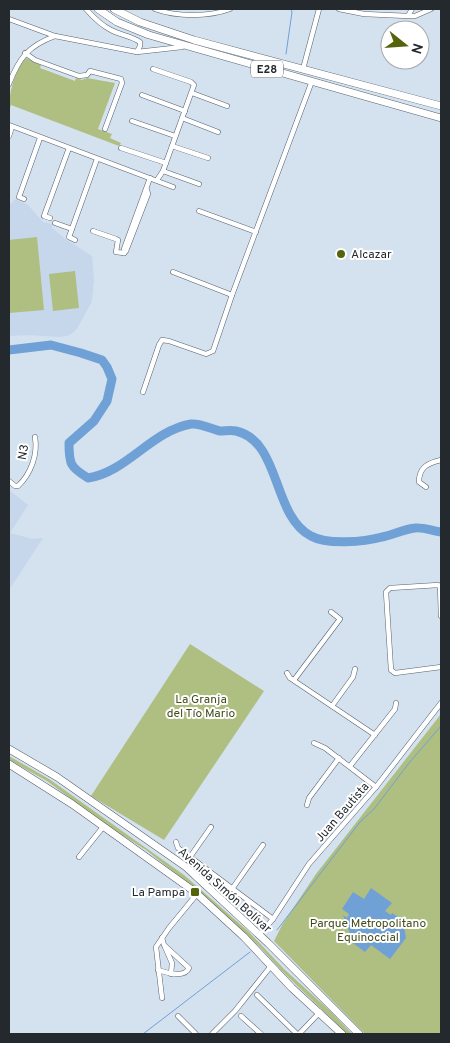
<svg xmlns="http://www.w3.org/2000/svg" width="450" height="1043" font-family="Overpass,sans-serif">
<rect width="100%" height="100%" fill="#d4e1ef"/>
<g fill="#c6d7ec">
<path d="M15,199L27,204L43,222L52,224V228L64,238L92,256L94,280L92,301L78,327L74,332L67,336L59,337L29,335L9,336V203H12Z"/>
<path d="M9,490L28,505L10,533L33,539L43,538L9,590Z"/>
</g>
<g fill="#afbe81">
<path d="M26,58L41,65L40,68L75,81L76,78L82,80L87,78L115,83L98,129L112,134L110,138L121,143L119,146L11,105L9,110C9,93 14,71 26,58Z"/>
<path d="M37,237L44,310L9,313V240Z"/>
<path d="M75,271L79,308L53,311L49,274Z"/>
<path d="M190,644L264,691L164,840L91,796Z"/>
<path d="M441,714V1034H365L274,941L282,925L316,874Z"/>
<path d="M9,756L49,779L184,875L249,932L284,969L330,1011L352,1034H347L282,971L259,946L195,889L146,850L109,827L47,781L9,760Z"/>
</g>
<path fill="#6fa1d7" d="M371,888L392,903L385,911L391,915L392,913L403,920L406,938L390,959L371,945L365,952L353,943L358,941L356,935L351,936L343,915L347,918L349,914L342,909L353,892L364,899Z"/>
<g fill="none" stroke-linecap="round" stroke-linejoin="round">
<g stroke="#6fa1d7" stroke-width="1">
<path d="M286,54L292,12L291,9"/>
<path d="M277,930L360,822L374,809L409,763L441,726"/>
<path d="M143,1034L250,952"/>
</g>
<path stroke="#6fa1d7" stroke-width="9" d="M9,350L51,345L81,353L102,360L107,367L112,379L107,401L94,421L69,443C69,464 70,467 88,478C127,472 151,431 191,424C201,423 211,429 220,431C225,431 231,430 236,431C281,441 272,516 311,536C327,545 364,542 382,537C393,535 404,529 415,528C423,527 433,531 441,532"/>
<g stroke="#57626e" stroke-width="5.5">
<g id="minor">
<path d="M86,9C93,17 101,25 111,30C120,35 132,36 140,42V46L137,52"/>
<path d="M155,9C177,17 208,17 230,9"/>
<path d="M339,9L364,14L408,16H415L431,9"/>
<path d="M408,16L412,9"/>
<path d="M9,19L55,36L137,52L182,47"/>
<path d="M25,53L35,60L79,76L87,75L90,71L121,79L122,83L105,129"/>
<path d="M153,69L191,82L194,85L163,171L157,180"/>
<path d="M303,69L319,9"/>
<path d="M9,84C19,58 28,46 55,36"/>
<path d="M192,93L227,106"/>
<path d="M142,95L185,111"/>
<path d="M182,118L218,132"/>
<path d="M132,121L175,136"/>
<path d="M9,125L173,187"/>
<path d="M9,136L12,127"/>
<path d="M172,146L208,158"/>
<path d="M121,148L166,163"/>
<path d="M163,171L199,184"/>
<path d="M24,199L19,197L40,138"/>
<path d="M199,211L256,232"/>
<path d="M50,218L44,216L69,148"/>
<path d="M55,223L72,229"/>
<path d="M93,231L116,239L118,240L116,252L124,253"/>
<path d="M75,240L69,237L97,159"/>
<path d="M124,253V249L150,178"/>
<path d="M124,253L126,251L148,194L147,190"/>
<path d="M173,272L232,295"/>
<path d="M143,392L159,345L162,340L169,341L206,354L213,351L232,295L312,81"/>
<path d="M9,481L15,486H18C31,474 38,454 35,437"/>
<path d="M426,487L419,482C419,467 428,463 441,460"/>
<path d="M441,616L440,586L438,585L390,588L386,592L391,670L395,673L441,667"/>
<path d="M287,673L290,678L375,735"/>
<path d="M294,680L340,619L331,612"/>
<path d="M332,706L353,677L355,669"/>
<path d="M314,743L325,748L376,787"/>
<path d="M350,766L395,709L396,703"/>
<path d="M307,805L309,798L339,758"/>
<path d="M176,842L178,848L273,919"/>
<path d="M79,857L103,827"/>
<path d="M190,857L211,827"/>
<path d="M232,889L263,845"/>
<path d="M259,935L273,919L309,864L376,787L441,703"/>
<path d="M165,947L172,963L171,974"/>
<path d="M158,970C167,973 185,978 189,968L164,945L162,938"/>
<path d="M257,995L297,1034"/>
<path d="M162,998L156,947L169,928L197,894"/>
<path d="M178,1016L196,1034"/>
<path d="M241,1016L261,1034"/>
<path d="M212,1034L235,1011L271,966"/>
<path d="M299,1034L320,1012"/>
</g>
</g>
<g stroke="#57626e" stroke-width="8">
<g id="primary">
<path d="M98,9L117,22L149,35L441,118"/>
<path d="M114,9L140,22L194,40L441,106"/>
</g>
</g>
<g stroke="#57626e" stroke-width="8">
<g id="trunk">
<path d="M9,749L57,777L186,867L268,943L359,1034"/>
<path d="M9,764L72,804L195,892L244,937L292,988L342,1034"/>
</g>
</g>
<use href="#minor" stroke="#fff" stroke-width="4.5"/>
<use href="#primary" stroke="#fff" stroke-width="7"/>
<use href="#trunk" stroke="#fff" stroke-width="7"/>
</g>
<g fill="#55640a" stroke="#fff" stroke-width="2">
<circle cx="341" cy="254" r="5"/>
<rect x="190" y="887" width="10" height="10" rx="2.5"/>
</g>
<g text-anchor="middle" stroke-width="4" stroke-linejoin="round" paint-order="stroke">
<rect fill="#fff" stroke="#66696d" stroke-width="1" x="251" y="60.5" width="32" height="17" rx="4"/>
<g font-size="11" font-weight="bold" fill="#24292e">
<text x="267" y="73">E28</text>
</g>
<g font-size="12" fill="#24292e" stroke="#fff" text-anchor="start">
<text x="351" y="258">Alcazar</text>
<text x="185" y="896" text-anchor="end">La Pampa</text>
</g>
<g font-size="12" fill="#24292e" stroke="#fff">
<text transform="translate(23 452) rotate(-79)" y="4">N3</text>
<text transform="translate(342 812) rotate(-49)" y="4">Juan Bautista</text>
<text transform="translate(225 890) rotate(42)" y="4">Avenida Simón Bolívar</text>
</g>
<g font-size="12" fill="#434d19" stroke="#fff">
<text x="201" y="703">La Granja<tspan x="201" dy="14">del Tío Mario</tspan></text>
<text x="368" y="927">Parque Metropolitano<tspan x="368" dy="14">Equinoccial</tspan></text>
</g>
</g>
<rect width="450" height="1043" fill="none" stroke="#24292e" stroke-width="20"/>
<g transform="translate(405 45) rotate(107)"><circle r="24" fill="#ffffff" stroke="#a7a9ab"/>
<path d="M0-4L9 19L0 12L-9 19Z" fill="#55640a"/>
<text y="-8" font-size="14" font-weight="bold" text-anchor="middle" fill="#24292e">N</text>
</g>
</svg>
